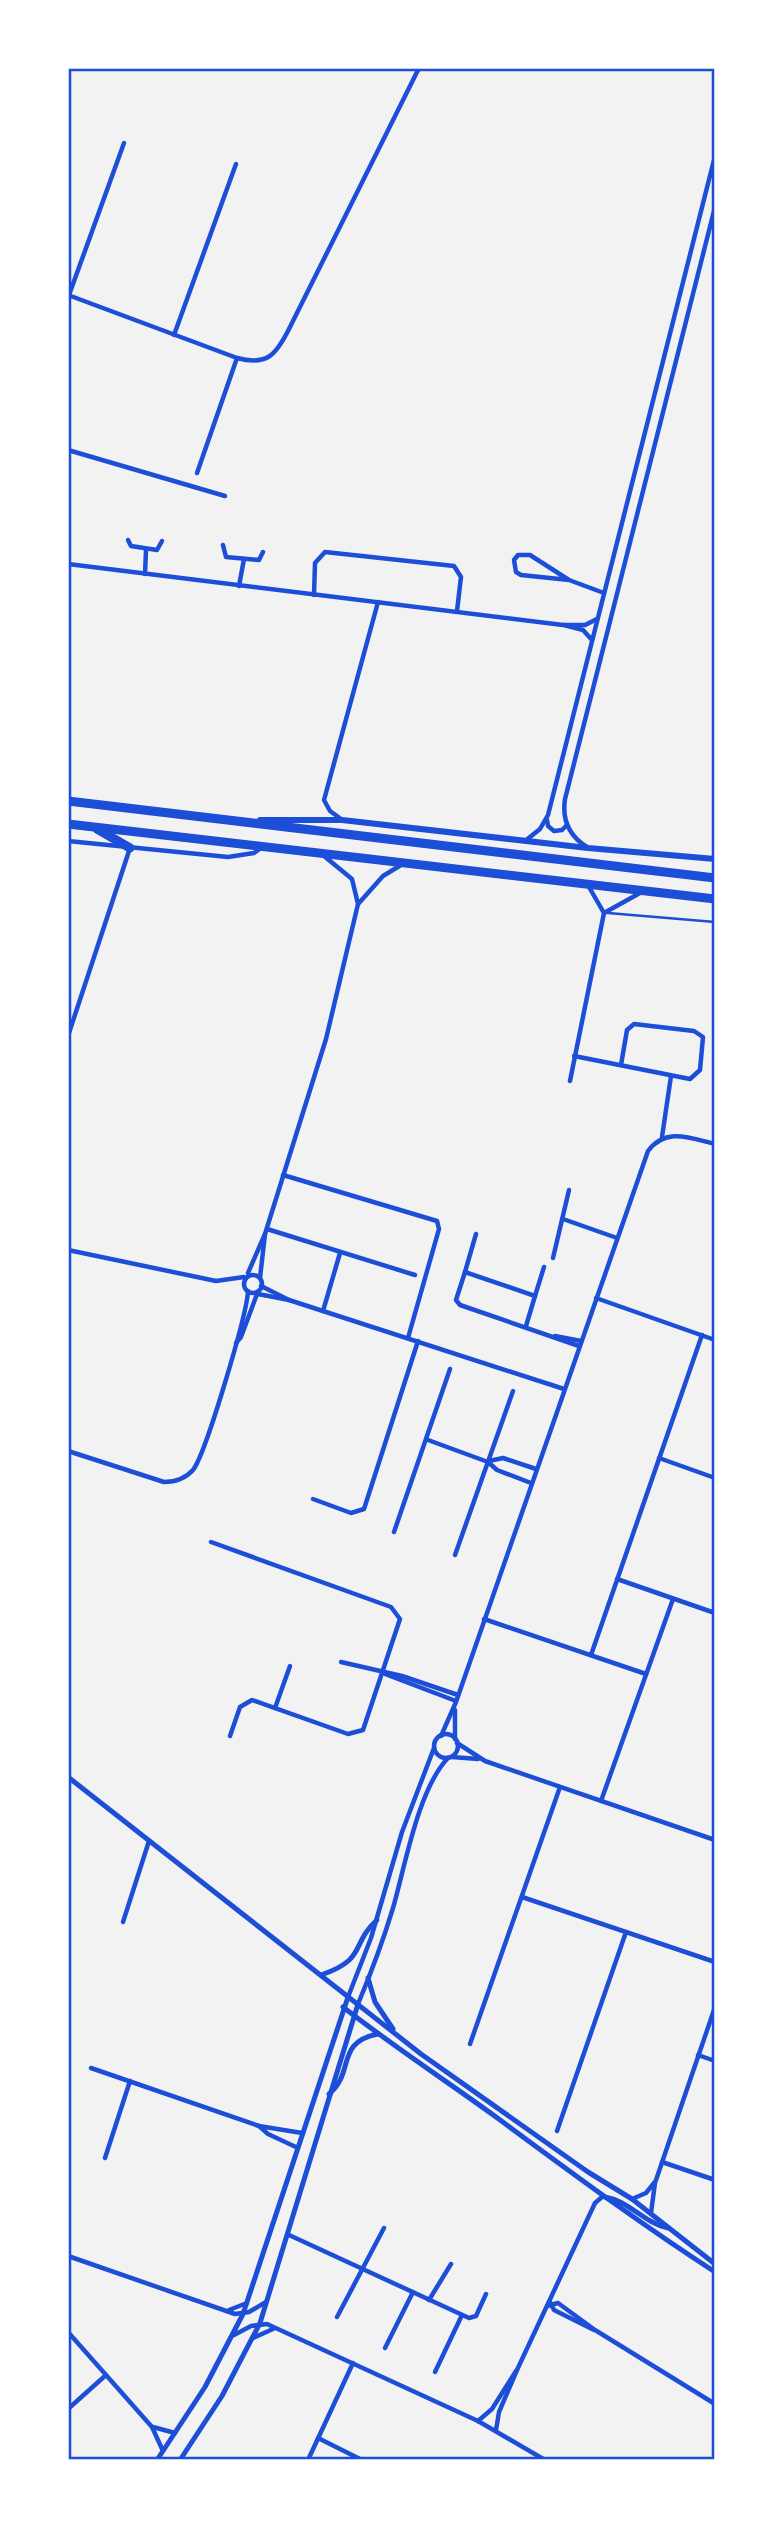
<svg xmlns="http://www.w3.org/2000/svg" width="783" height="2528" font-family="'DM Sans',sans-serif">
<rect width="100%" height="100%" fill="#f2f2f2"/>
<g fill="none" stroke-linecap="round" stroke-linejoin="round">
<path stroke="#1d4ed8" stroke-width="2.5" d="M608,913L715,922"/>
<g stroke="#1d4ed8" stroke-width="4.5">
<path d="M68,295L237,358C267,366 276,355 289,329L419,68"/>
<path d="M69,295L124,143"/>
<path d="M174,335L236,164"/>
<path d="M68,450L225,496"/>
<path d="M197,473L237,358"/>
<path d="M128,540L131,546L157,550L162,541"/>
<path d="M223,545L226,557L259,560L263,552"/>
<path d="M68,564L563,625H585L597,619"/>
<path d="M145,574L146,550"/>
<path d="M569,580L521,575L516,572L514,560L518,555H530L569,580L604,593"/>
<path d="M239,586L244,559"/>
<path d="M314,595L315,563L325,552L454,566L461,577L457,611"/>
<path d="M564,625L583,630L592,640"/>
<path d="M341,819L330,811L324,800L378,602"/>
<path d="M547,820L548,826L554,831L562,830L567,825"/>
<path d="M68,841L228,857L254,853L261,848"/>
<path d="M525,841L540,829L548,815L715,156"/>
<path d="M587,847C569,836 562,819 565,799L715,207"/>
<path d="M359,903L383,876L401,865"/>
<path d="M604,913L640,893"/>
<path d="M68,1036L130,848"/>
<path d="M574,1056L690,1079L700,1070L703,1037L694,1031L634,1024L627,1030L621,1065"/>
<path d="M570,1081L604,913L589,887"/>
<path d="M662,1137L671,1076"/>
<path d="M283,1175L437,1221L439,1229L408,1338"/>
<path d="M563,1219L617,1238"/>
<path d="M267,1229L415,1275"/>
<path d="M68,1250L216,1281L244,1277"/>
<path d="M553,1258L569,1190"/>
<path d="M465,1272L476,1234"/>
<path d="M248,1273L265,1234L326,1039L358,904L352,879L324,856"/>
<circle cx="253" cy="1284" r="9"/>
<path d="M260,1278L265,1234"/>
<path d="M261,1286L289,1300L564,1389"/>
<path d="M258,1294L289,1300"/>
<path d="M535,1296L544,1267"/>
<path d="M596,1298L715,1340"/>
<path d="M323,1311L340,1253"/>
<path d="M526,1326L535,1296L465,1272L456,1300L460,1305L579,1346"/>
<path d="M555,1336L581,1341"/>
<path d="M236,1343L241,1337L257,1294"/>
<path d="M428,1440L488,1462L497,1470L531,1483"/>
<path d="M68,1451L164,1482C176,1482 185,1479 193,1470C206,1453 247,1314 248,1291"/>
<path d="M659,1458L715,1478"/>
<path d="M489,1461L503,1458L536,1469"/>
<path d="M313,1499L351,1513L364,1509L418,1341"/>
<path d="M394,1532L450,1369"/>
<path d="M211,1542L391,1607L400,1619L363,1730L348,1734L252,1700L240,1707L230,1736"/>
<path d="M455,1555L513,1391"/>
<path d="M617,1579L715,1613"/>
<path d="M484,1619L646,1674"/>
<path d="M591,1655L702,1335"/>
<path d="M341,1662L402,1676L458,1695"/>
<path d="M385,1674L456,1701"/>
<path d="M275,1708L290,1666"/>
<circle cx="446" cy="1746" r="12"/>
<path d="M441,1736L456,1702L648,1151C666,1127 690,1138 715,1144"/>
<path d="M455,1739V1710"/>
<path d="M457,1743L485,1761L715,1840"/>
<path d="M452,1757L478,1759"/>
<path d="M601,1801L673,1599"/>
<path d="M522,1897L715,1962"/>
<path d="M123,1922L149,1841"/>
<path d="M348,1997L371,1938L402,1832L434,1748"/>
<path d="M358,2004C371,1973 383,1941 393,1908C405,1867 418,1789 448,1758"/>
<path d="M470,2044L560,1787"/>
<path d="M698,2055L715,2061"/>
<path d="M91,2068L259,2126L302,2133"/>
<path d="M259,2126L268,2134L298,2148"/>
<path d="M557,2131L626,1932"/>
<path d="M105,2158L130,2081"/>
<path d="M662,2162L715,2180"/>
<path d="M632,2199L646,2193L654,2183"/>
<path d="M651,2213L655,2183L715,2007"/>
<path d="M289,2235L469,2318L476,2316L486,2294"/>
<path d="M68,2256L235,2314L249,2312L266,2302"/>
<path d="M429,2300L451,2264"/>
<path d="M550,2302L554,2310L594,2330"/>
<path d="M547,2306L558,2303L595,2330L715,2404"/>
<path d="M229,2310L247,2303"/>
<path d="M337,2317L384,2228"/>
<path d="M68,2332L152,2427L163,2451"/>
<path d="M234,2335L251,2326L267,2324L478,2421L545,2460"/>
<path d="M253,2338L273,2329"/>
<path d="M385,2348L413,2292"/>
<path d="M435,2372L462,2315"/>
<path d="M68,2409L106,2375"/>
<path d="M478,2421L492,2409L516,2371"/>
<path d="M153,2427L175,2433"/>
<path d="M496,2430L499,2412L517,2370L595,2203L602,2197"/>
<path d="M318,2438L362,2460"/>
<path d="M308,2460L353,2363"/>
</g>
<g stroke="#1d4ed8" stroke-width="5">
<path d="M68,1777L421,2054L588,2172L632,2199L715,2264"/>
<path d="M321,1975C368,1959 350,1944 377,1920"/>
<path d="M368,1978L375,2002L393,2029"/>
<path d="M343,2007C393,2046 445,2080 496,2117C568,2170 639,2223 715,2272"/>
<path d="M329,2094C355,2073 335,2042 378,2034"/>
<path d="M605,2197C629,2201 644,2223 668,2228"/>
<path d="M157,2460L205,2387L243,2314L348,1997"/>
<path d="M180,2460L222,2396L260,2323L358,2004"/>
</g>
<path stroke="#1d4ed8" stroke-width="6" d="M260,820H342L588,848L715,859"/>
<g stroke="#1d4ed8" stroke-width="9">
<path d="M68,801L715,878"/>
<path d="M68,824L715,899"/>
<path d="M97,829L130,848"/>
</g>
</g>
<rect width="783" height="2528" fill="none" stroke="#ffffff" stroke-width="140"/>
<rect x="70" y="70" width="643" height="2388" fill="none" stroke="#1d4ed8" stroke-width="2.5"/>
</svg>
